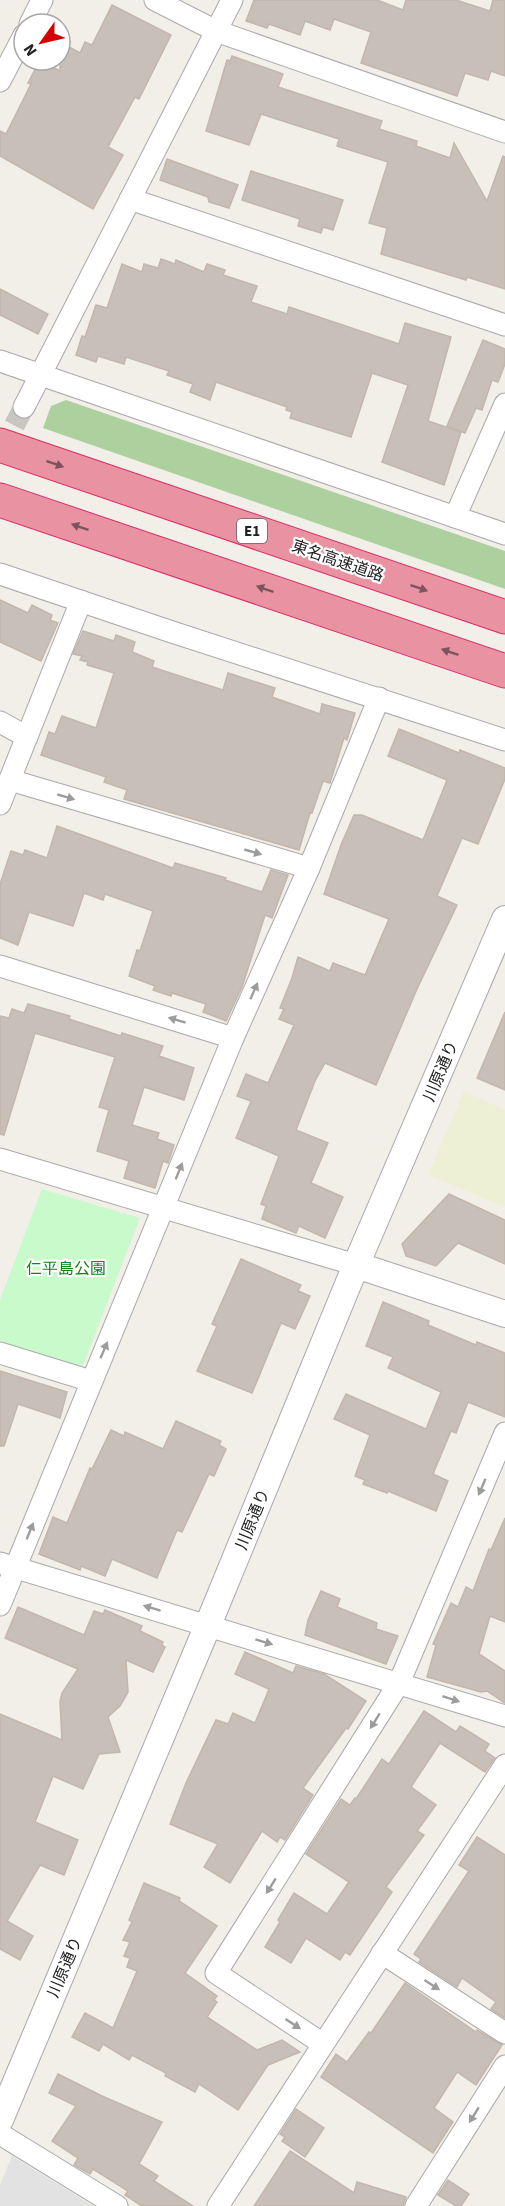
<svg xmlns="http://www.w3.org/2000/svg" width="505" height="2206" viewBox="0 0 505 2206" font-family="'Source Sans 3','Noto Sans JP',sans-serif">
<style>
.farmland{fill:#eef0d5}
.forest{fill:#add19e}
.park{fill:#c8facc}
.parking{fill:#e2e2e2}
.building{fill:#c7bfb8;stroke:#c4b6ab;stroke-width:1.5}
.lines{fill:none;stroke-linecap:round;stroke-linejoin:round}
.minor-tunnel{stroke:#c8c6c1;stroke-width:21;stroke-dasharray:21 10;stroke-linecap:butt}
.minor-casing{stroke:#a9a9a9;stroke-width:23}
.tertiary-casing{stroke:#a9a9a9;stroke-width:28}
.motorway-casing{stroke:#dc2a67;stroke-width:35}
.minor{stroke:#fff;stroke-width:21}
.tertiary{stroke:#fff;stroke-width:26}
.motorway{stroke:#e892a2;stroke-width:33}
.oneway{fill:#7b545c}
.oneway2{fill:#9c9c9c}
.labels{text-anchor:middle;stroke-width:4.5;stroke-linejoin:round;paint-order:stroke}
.shield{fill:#fff;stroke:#646464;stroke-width:1.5}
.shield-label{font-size:15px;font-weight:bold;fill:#222}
.street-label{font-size:16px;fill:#222;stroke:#fff}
.park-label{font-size:16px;fill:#0c8416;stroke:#fff}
</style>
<rect width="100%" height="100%" fill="#f2efe9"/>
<polygon class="farmland" points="464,1091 505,1110 505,1207 428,1175"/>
<polygon class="forest" points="66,400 505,551 505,589 43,428 51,406"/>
<polygon class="park" points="42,1189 140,1218 82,1368 0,1341 0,1300"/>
<polygon class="parking" points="12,2156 93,2206 0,2206 0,2185"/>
<g class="building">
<polygon points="254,0 377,0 403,10 406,0 456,0 490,11 493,0 505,0 505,76 491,71 488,80 465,73 457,96 361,63 371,32 334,19 330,30 305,21 300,35 269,24 267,28 246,21"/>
<polygon points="112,5 171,35 139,99 135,97 108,147 123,155 93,209 0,156 0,131 6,134 31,84 28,83 40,60 60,71 60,42 80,53 85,42 92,45"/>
<polygon points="232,56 283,74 278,87 382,121 379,129 417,141 416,146 450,158 454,143 487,201 503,156 505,157 505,289 467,277 466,280 381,254 387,228 369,223 388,162 337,146 339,139 261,114 249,145 206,131 227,60 230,61"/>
<polygon points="167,159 238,185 229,208 209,202 208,197 160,180"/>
<polygon points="251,171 343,200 333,230 323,227 321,233 298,226 300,219 242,200"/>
<polygon points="161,259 175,264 176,260 204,272 207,264 225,270 223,275 257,286 251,302 287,314 289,307 399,344 405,323 451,337 428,421 461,432 444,485 382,462 408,385 372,373 351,437 290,418 292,412 286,410 287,407 216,382 210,400 190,392 193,384 167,375 169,371 126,357 124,364 98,356 96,362 76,355 82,336 85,337 96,305 107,308 122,264 142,272 144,264 158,268"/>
<polygon points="0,289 48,314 38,334 0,315"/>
<polygon points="483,340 505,349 505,364 498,382 492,380 482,410 476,408 465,433 447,426"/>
<polygon points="0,600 28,613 32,605 52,615 50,620 58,623 41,661 0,642"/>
<polygon points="83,631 114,641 116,635 135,642 132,652 154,661 152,667 195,681 223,690 228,673 275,688 272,697 320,714 322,704 355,713 347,740 344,738 330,783 323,781 312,813 310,813 299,850 124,799 127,790 104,782 106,777 41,755 49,732 55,734 62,716 96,728 114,673 87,665 88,662 80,660 82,656 73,654"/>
<polygon points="399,729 459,753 460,750 505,768 505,779 478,844 462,838 437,896 457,905 417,989 376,1085 325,1063 315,1081 296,1130 328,1143 311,1183 343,1197 325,1238 299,1226 296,1233 262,1219 266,1206 261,1204 279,1156 236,1138 251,1101 237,1096 246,1074 268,1083 294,1025 279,1019 284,1009 280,1008 292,978 298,957 330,971 333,963 365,975 389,919 324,894 341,845 354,815 362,815 423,840 447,780 388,756"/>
<polygon points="57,826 173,868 175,863 226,878 225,880 262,892 271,870 288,875 272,918 265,915 242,987 226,1021 203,1012 206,1004 172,993 171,996 153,990 155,986 129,976 137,950 140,951 153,911 105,894 103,900 84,893 73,926 29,912 18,945 0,938 0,884 11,851 23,855 25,850 47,858"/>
<polygon points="28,1004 70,1016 69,1019 121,1036 122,1033 163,1046 159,1056 194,1068 184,1100 144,1087 132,1125 159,1133 157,1139 174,1145 168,1163 163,1161 155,1188 124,1178 129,1161 97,1151 109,1110 99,1107 115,1057 35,1033 4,1135 0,1134 0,1016 9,1018 12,1009 24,1013"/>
<polygon points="505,1012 505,1090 477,1078"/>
<polygon points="449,1194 505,1220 505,1264 458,1243 436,1266 406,1256 402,1244"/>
<polygon points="241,1259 301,1285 298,1291 310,1296 295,1329 281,1323 252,1393 197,1371 217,1326 212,1324"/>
<polygon points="383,1302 429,1321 428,1325 476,1345 477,1342 505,1353 505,1417 468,1402 456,1433 451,1431 433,1474 448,1481 436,1511 388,1491 387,1493 363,1484 365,1480 355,1476 370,1435 334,1419 346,1394 426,1429 441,1392 388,1368 393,1357 366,1346"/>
<polygon points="0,1371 67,1392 60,1418 18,1404 4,1446 0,1446"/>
<polygon points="176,1421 221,1441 219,1445 226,1449 214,1476 209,1474 182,1532 177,1530 157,1578 112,1559 105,1576 81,1566 80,1570 39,1554 53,1517 67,1523 90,1468 92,1469 111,1430 124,1436 125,1432 163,1449"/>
<polygon points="505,1518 505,1622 490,1616 479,1654 505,1671 505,1703 487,1691 481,1692 427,1677 436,1645 433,1644 451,1603 458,1607 466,1587 473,1591 489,1549 491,1550"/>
<polygon points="321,1591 340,1599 337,1607 377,1623 376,1629 398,1636 386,1664 305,1635 308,1620"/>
<polygon points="18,1607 84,1635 94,1611 103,1614 105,1610 142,1626 140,1631 163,1642 162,1645 165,1647 153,1672 126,1660 128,1692 120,1706 108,1717 120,1752 99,1754 83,1789 53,1776 35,1822 78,1840 64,1875 40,1865 7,1921 33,1936 20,1960 0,1949 0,1714 62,1740 60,1702 62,1693 78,1669 5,1638"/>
<polygon points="245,1652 293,1673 296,1666 324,1674 366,1701 348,1729 346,1728 303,1788 313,1795 285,1840 280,1837 277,1842 262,1831 230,1883 204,1867 218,1844 170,1824 186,1783 216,1720 228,1724 233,1713 255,1723 269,1689 235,1674"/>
<polygon points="424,1711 456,1732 460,1726 489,1744 485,1751 495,1758 485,1772 440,1743 411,1787 436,1805 417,1831 424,1835 386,1887 392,1892 350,1955 345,1952 340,1960 306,1938 291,1963 265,1947 280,1922 278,1920 294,1893 327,1914 349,1882 306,1854 341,1799 350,1805 355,1798 356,1799 382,1759 389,1764"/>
<polygon points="477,1837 505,1855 505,2018 491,2009 496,2002 462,1978 457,1987 419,1962 421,1959 414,1954 469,1871 459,1865"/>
<polygon points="144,1883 180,1898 179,1901 217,1926 185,1973 217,1996 214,2000 217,2002 207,2017 257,2050 282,2040 300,2052 268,2065 238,2110 199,2084 195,2092 165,2076 166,2073 132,2055 129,2060 103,2044 99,2051 72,2037 85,2013 113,2028 137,1971 127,1967 130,1958 124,1956 130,1942 123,1940 132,1922 129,1920"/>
<polygon points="405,1983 476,2032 477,2030 502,2045 476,2085 457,2072 434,2108 453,2122 433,2153 321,2077 336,2054 347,2062 369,2032 371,2033"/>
<polygon points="58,2074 102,2096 162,2122 139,2164 158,2176 154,2181 193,2206 142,2206 125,2195 128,2191 93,2169 90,2174 74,2165 78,2158 52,2141 76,2106 49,2093"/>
<polygon points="296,2109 324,2128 305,2157 282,2141 285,2137 280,2134"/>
<polygon points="290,2151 354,2193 357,2182 406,2197 403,2206 254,2206"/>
<polygon points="448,2180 469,2194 461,2206 456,2206 438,2195"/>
</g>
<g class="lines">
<polyline class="minor-tunnel" points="0,453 24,407"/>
<g class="minor-casing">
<g id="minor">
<polyline points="155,0 216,31 505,132"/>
<polyline points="30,24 42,0"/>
<polyline points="0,81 24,35"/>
<polyline points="130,199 505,325"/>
<polyline points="0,361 505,534"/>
<polyline points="24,407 232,0"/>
<polyline points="455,517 505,404"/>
<polyline points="0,574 169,631 505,740"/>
<polyline points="0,722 27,737"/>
<polyline points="10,780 309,868"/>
<polyline points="0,804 81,601"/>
<polyline points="0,966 233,1038"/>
<polyline points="0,1159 356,1265"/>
<polyline points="0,1353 91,1381"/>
<polyline points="0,1563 505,1716"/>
<polyline points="0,1605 233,1038 309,868 379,698"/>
<polyline points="382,1953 505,2033"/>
<polyline points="323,2044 216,1973 399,1683 505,1433"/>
<polyline points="0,2134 117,2206"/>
<polyline points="218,2206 505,1765"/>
<polyline points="416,2206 505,2066"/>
</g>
</g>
<g class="tertiary-casing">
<g id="tertiary">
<polyline points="356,1265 505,1314"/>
<polyline points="0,2120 208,1625 356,1265 505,919"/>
</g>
</g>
<g class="motorway-casing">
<g id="motorway">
<polyline points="0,445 505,617"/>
<polyline points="0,500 505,671"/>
</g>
</g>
<use href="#minor" class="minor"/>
<use href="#tertiary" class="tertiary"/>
<use href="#motorway" class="motorway"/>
</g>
<defs><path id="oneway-solid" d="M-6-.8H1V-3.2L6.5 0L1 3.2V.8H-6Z" transform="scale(1.5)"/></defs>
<g class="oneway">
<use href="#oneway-solid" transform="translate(55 464) rotate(19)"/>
<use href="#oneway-solid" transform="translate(80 527) rotate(-161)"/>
<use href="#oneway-solid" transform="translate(419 588) rotate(19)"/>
<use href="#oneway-solid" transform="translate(265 589) rotate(-161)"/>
<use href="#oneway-solid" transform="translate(450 652) rotate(-161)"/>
</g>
<g class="oneway2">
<use href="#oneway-solid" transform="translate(66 797) rotate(16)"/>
<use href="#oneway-solid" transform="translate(253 852) rotate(16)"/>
<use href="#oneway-solid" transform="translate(254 991) rotate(-66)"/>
<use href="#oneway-solid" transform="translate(177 1020) rotate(-163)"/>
<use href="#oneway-solid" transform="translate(179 1171) rotate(-68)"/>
<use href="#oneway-solid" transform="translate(104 1350) rotate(-67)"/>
<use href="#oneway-solid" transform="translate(482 1487) rotate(113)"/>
<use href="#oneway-solid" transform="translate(30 1531) rotate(-68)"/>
<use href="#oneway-solid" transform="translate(152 1608) rotate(-163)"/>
<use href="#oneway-solid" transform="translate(264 1642) rotate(17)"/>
<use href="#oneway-solid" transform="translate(451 1699) rotate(18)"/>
<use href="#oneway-solid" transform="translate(375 1721) rotate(122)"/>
<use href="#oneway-solid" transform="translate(271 1886) rotate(122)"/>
<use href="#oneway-solid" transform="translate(432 1985) rotate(33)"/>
<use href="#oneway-solid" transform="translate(293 2024) rotate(33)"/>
<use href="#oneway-solid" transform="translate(474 2115) rotate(122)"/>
</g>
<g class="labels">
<rect class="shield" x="237" y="519" width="30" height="24" rx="4.5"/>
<g class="shield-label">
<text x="252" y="536">E1</text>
</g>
<g class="street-label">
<text transform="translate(338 560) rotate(19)" y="6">東名高速道路</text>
<text transform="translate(440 1071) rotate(-67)" y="6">川原通り</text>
<text transform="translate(252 1519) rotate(-68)" y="6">川原通り</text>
<text transform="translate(64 1967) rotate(-67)" y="6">川原通り</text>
</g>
<g class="park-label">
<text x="66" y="1274">仁平島公園</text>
</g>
</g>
<g transform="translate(42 42) rotate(236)"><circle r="28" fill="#ffffff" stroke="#a7a7a7" stroke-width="1.5"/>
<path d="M0-4.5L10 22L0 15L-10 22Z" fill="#d40000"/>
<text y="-9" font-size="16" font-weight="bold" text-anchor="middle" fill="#222222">N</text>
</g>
</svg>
